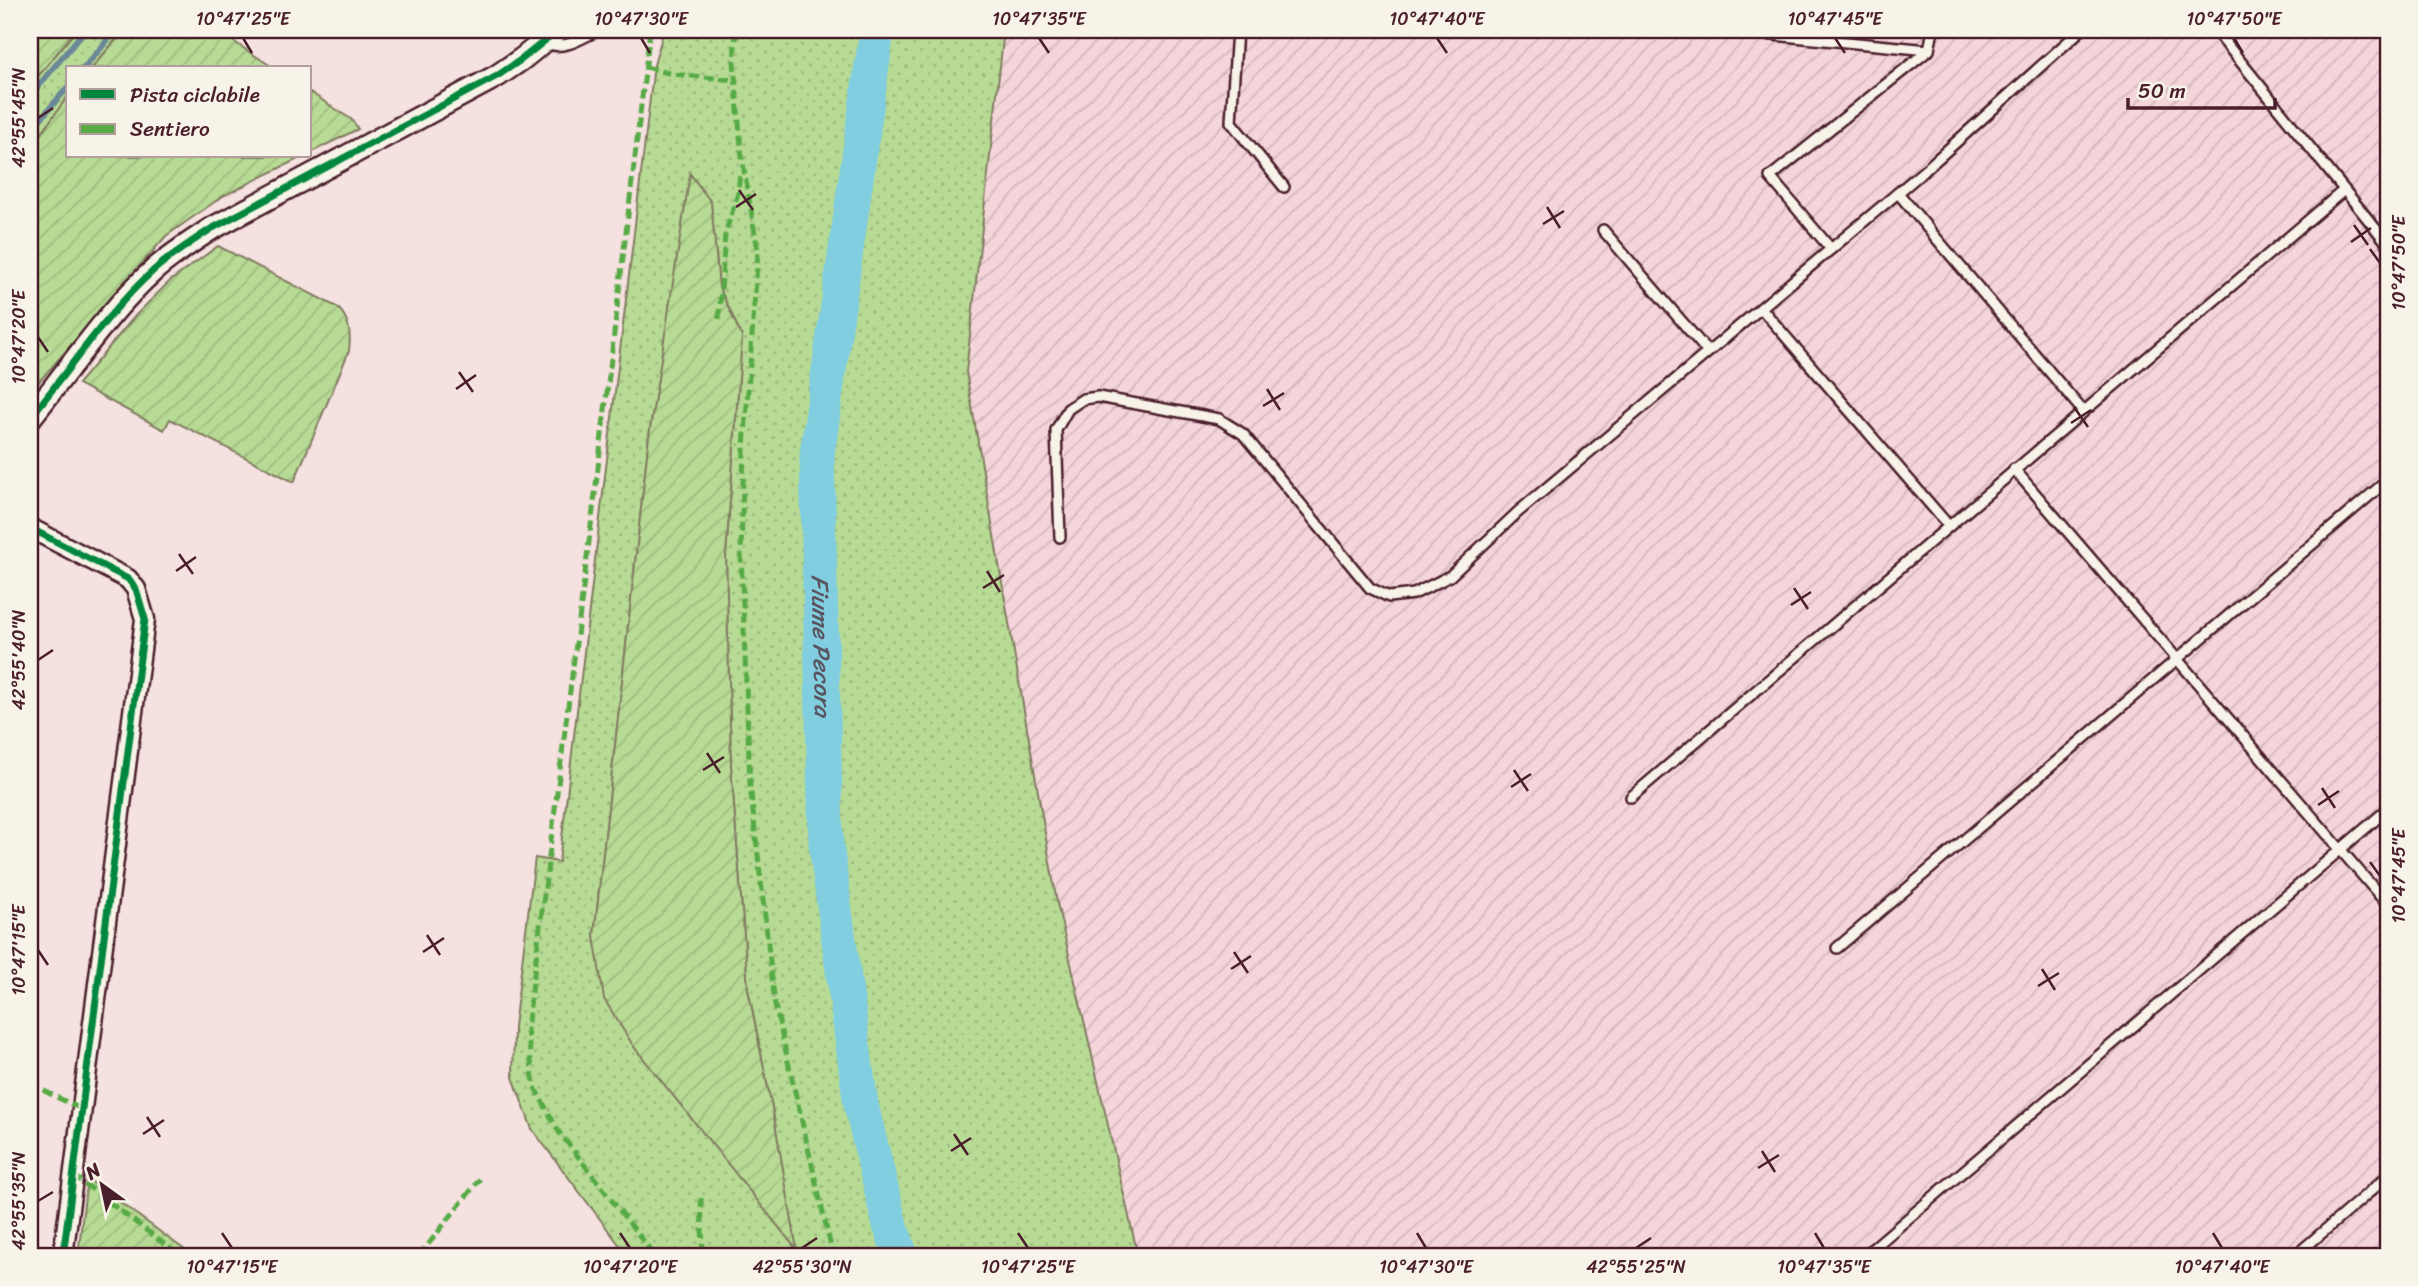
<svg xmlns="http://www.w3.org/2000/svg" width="2418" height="1286" viewBox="0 0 2418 1286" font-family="Sriracha,sans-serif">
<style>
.industrial{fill:url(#industrial-furrows)}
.grass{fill:url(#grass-dots);stroke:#807c60;stroke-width:2;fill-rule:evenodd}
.garden{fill:url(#garden-furrows);stroke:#807c60;stroke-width:2}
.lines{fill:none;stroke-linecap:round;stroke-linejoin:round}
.stream{stroke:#6a8897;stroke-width:6}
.river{stroke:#80cedf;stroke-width:35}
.service-casing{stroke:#4a1f2b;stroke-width:14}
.minor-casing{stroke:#4a1f2b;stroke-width:23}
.tertiary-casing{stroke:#4a1f2b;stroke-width:26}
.service{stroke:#f7f3e8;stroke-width:9}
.minor{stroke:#f7f3e8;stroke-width:18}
.tertiary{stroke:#f7f3e8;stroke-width:21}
.quiet{stroke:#57aa44;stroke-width:5;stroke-dasharray:10 5;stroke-linecap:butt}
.cycleway-casing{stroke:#f7f3e8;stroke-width:11}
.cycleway{stroke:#00873e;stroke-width:7}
.ticks{fill:none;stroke:#4a1f2b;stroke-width:2.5}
.labels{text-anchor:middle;stroke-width:6;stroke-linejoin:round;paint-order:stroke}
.water-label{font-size:24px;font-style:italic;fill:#5a5461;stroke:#f7f3e8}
.neatline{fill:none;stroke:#4a1f2b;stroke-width:2.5}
.ticks-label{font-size:18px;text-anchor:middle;fill:#4a1f2b}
</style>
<defs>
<pattern id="industrial-furrows" width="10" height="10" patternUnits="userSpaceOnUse" patternTransform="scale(1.75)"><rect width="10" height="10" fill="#f4d5da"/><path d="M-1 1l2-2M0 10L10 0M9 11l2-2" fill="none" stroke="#d3b6bb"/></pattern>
<pattern id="grass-dots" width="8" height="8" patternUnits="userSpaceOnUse" patternTransform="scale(1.75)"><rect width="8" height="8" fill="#b7da94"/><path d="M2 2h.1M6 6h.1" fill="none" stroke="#9fbb80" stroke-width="1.8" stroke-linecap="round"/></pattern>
<pattern id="garden-furrows" width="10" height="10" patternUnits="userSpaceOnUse" patternTransform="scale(1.75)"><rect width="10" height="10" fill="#b7da94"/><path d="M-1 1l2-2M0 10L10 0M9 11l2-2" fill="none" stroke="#9fbb80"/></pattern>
</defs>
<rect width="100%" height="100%" fill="#f5e1e0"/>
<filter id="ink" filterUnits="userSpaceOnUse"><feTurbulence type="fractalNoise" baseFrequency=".0143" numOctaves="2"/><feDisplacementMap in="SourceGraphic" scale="14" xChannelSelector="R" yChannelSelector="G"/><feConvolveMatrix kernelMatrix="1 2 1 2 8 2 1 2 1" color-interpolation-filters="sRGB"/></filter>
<g filter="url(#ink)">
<polygon class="industrial" points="1004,30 2388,30 2388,1256 1138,1256 1057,903 966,372"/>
<g class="grass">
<polygon points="76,30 124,30 92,68 68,68 68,96 30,149 30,86"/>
<path d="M664,30H1004L966,372L1057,903L1138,1256H624V1251L532,1129L513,1077L514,1027L535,858L559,862L654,65ZM691,175L711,203L719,287L742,337L726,555L731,766L748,989L775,1123L594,936L649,436Z"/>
</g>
<g class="garden">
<polygon points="30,30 76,30 30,86"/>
<polygon points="124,30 216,30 274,68 92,68"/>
<polygon points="310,92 352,120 358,129 310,153"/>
<polygon points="68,96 68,156 304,156 223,196 166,236 30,392 30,149"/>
<polygon points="690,174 711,202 719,287 742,337 726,555 731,766 748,989 775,1123 797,1250 634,1047 604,999 594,936 649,436"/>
<path d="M218,246L337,307C350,319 351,334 349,351L294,482L170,419L164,430L78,384L135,316L170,281Z"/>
<polygon points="87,1178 193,1256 78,1256"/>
</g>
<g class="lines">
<g class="stream">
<polyline points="84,68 116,30"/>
<polyline points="30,96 85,30"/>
<polyline points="30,131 68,87"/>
</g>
<path class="river" id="s1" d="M877,30L817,455L826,844L861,1105L890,1225L901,1256"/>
<g class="service-casing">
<g id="service">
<polyline points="1237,30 1231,122 1284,187"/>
<polyline points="1722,30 1929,50"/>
<polyline points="2215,30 2388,244"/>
<path d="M545,43C563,51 582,38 598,30"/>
<polyline points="1898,193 2082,410"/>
<polyline points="1603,230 1708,352"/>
<polyline points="1831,249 1770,177 1929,50 1933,30"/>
<polyline points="1761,308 1948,525"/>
<polyline points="2014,469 2388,905"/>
<polyline points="1060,537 1056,430 1068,409 1083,399 1098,397 1219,419 1243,434 1370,588 1389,597 1414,594 1450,576 1518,512 1925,170 2081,30"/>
<polyline points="1631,797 2344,190"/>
<polyline points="1837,948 2388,480"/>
<polyline points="1864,1256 2388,809"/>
<polyline points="2295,1256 2388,1176"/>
</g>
</g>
<g class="minor-casing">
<polyline id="minor" points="30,528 128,579 136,589 145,619 63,1256"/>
</g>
<g class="tertiary-casing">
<path id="tertiary" d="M30,418C69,370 108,311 154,270C171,255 191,242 211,229L497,76L522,59L558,30"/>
</g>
<use href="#service" class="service"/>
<use href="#minor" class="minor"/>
<use href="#tertiary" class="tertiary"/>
<g class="quiet">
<polyline points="650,30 594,502 527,1029 534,1086 559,1132 655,1256"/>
<polyline points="736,30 734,62 742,158 758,251 744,447 741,554 750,785 775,1005 833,1256"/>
<polyline points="646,67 672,74 735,80"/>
<polyline points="719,319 725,234 738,193 740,172"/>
<polyline points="30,1084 81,1109"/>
<polyline points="73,1175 180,1256"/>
<polyline points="701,1198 703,1256"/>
<polyline points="419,1256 480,1179"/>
</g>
<g class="cycleway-casing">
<g id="cycleway">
<path d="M30,418C69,370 108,311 154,270C171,255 191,242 211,229L497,76L522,59L558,30"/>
<polyline points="30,528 128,579 136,589 145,619 63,1256"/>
</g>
</g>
<use href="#cycleway" class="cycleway"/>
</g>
</g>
<path class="ticks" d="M243,38L252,53M641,38L650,53M1039,38L1049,53M1437,38L1447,53M1835,38L1845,53M2234,38L2243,53M38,118L53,108M739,190L753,210M736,207L756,194M1547,207L1560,228M1543,224L1564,211M2354,225L2368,245M2351,242L2371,228M2370,249L2380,263M38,337L48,352M459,372L473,392M456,389L476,375M1267,389L1280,410M1263,406L1284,393M2074,407L2088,427M2071,423L2091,410M179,554L193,574M176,571L196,557M987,571L1000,592M983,588L1004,575M1794,588L1808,609M1791,605L1811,592M38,660L53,650M707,753L720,773M703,770L724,757M1514,770L1528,791M1511,787L1531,774M2322,788L2335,808M2318,805L2339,791M2370,862L2380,876M427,935L440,955M38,950L48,965M423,952L444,938M1234,952L1248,973M1231,969L1251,956M2042,969L2055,990M2038,986L2059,973M147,1117L160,1137M143,1134L164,1120M954,1134L968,1155M951,1151L971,1138M1762,1151L1775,1172M1758,1168L1779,1155M38,1201L53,1192M222,1233L232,1248M620,1233L630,1248M1018,1233L1028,1248M1417,1233L1426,1248M1815,1233L1824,1248M2213,1233L2222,1248M802,1248L817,1238M1636,1248L1651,1238"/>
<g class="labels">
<g class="water-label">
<text dy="8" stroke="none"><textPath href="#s1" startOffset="620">Fiume Pecora</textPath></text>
</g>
</g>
<rect width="2418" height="1286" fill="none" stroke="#f7f3e8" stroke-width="77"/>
<rect x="66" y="66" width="245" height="91" fill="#f7f3e8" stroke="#b29e9c" stroke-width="2"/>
<rect x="80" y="89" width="35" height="10" fill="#00873e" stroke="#b29e9c" stroke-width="2"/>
<text x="130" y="102" font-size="21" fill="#4a1f2b">Pista ciclabile</text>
<rect x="80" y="124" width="35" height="10" fill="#57aa44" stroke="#b29e9c" stroke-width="2"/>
<text x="130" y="136" font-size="21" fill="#4a1f2b">Sentiero</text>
<g transform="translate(102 1185) rotate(327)" stroke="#f7f3e8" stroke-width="5" paint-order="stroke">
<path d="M0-5L12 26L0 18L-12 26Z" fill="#4a1f2b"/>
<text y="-10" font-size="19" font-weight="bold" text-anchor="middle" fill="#4a1f2b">N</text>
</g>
<path d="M2128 98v10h147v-10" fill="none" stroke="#4a1f2b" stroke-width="3.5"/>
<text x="2138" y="98" font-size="21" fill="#4a1f2b" stroke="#f7f3e8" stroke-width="5" paint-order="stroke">50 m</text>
<rect x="38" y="38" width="2342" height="1210" class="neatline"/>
<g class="ticks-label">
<text x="243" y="25">10°47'25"E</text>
<text x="641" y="25">10°47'30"E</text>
<text x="1039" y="25">10°47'35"E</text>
<text x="1437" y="25">10°47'40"E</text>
<text x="1835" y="25">10°47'45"E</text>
<text x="2234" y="25">10°47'50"E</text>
<text transform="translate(19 118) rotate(-90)" y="6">42°55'45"N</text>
<text transform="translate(2399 263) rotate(-90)" y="6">10°47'50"E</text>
<text transform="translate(19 337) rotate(-90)" y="6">10°47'20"E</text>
<text transform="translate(19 660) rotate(-90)" y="6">42°55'40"N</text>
<text transform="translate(2399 876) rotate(-90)" y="6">10°47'45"E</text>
<text transform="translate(19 950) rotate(-90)" y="6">10°47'15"E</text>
<text transform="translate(19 1201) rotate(-90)" y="6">42°55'35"N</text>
<text x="232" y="1273">10°47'15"E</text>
<text x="630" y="1273">10°47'20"E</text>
<text x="802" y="1273">42°55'30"N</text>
<text x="1028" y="1273">10°47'25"E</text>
<text x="1426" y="1273">10°47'30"E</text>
<text x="1636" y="1273">42°55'25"N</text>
<text x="1824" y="1273">10°47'35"E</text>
<text x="2222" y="1273">10°47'40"E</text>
</g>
</svg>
